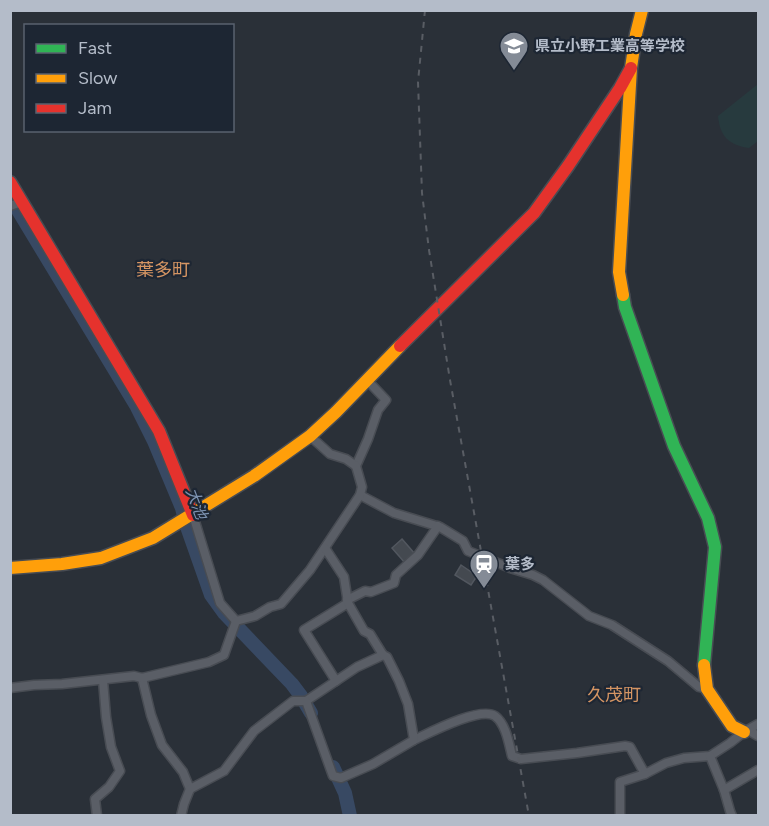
<svg xmlns="http://www.w3.org/2000/svg" width="769" height="826" viewBox="0 0 769 826" font-family="Figtree,'Noto Sans JP',sans-serif">
<style>
.green{fill:#273a3e}
.lines{fill:none;stroke-linecap:round;stroke-linejoin:round}
.river{stroke:#384963;stroke-width:14}
.building{fill:#444950;stroke:#52575f;stroke-width:1.5}
.street-casing{stroke:#484c53;stroke-width:11}
.fast-casing{stroke:#484c53;stroke-width:15}
.slow-casing{stroke:#484c53;stroke-width:15}
.jam-casing{stroke:#484c53;stroke-width:15}
.street{stroke:#5a5e66;stroke-width:8}
.fast{stroke:#30b455;stroke-width:12}
.slow{stroke:#ff9f0a;stroke-width:12}
.jam{stroke:#e5322d;stroke-width:12}
.rail{stroke:#595d64;stroke-width:2;stroke-dasharray:6 6;stroke-linecap:butt}
.labels{text-anchor:middle;stroke-width:4.5;stroke-linejoin:round;paint-order:stroke}
.poi-label{font-size:15px;font-weight:bold;fill:#b4bcc9;stroke:#1d2633;text-anchor:start}
.water-label{font-size:16px;font-style:italic;fill:#7c92b1;stroke:#1d2633}
.quarter-label{font-size:18px;fill:#d59563;stroke:#1d2633}
</style>
<rect width="100%" height="100%" fill="#2a3038"/>
<path class="green" d="M758,84V141L749,148C729,145 720,137 718,116Z"/>
<g class="lines">
<g class="river">
<polyline points="10,197 137,407 154,441 182,508 186,524 211,595 224,613 292,684 301,696 311,713"/>
<polyline points="333,767 345,793 350,816"/>
</g>
</g>
<g class="building">
<polygon points="402,539 415,554 405,563 392,548"/>
<polygon points="461,565 477,576 471,585 455,575"/>
</g>
<g class="lines">
<g class="street-casing">
<g id="street">
<polyline points="10,206 22,202"/>
<polyline points="356,466 368,439 378,410 386,400 367,380"/>
<polyline points="360,495 394,513 440,527 463,541 468,551 510,568 533,575 543,580 589,616 612,625 668,661 699,687 707,689"/>
<polyline points="193,515 220,603 236,621"/>
<polyline points="347,600 365,591 371,592 394,583 396,575 418,555 438,526"/>
<polyline points="142,678 151,715 162,745 183,772 190,789"/>
<polyline points="336,681 304,630 348,603"/>
<polyline points="10,688 34,685 62,684 134,676 142,678 209,662 224,655 236,621 255,616 270,607 281,604 310,570 360,495 362,487 356,466 346,459 330,454 310,436"/>
<polyline points="306,701 357,667 383,655"/>
<polyline points="748,730 758,736"/>
<path d="M414,740C429,733 480,706 495,716C506,724 509,744 512,756L521,759L577,753L625,746L630,747L645,774L666,763L684,758L710,756L730,743L744,732L758,724"/>
<polyline points="710,756 724,790 730,811 732,816"/>
<polyline points="724,790 758,770"/>
<polyline points="97,816 95,799 109,787 120,771 111,747 106,717 103,680"/>
<polyline points="181,816 184,804 190,789 224,771 254,731 293,701 306,701 333,776 341,778 373,764 414,740 408,704 399,681 387,657 383,655 370,634 364,631 348,603 344,577 325,548"/>
<polyline points="620,816 620,782 645,774"/>
</g>
</g>
<g class="fast-casing">
<polyline id="fast" points="623,295 625,307 674,446 708,518 715,547 704,665"/>
</g>
<g class="slow-casing">
<g id="slow">
<polyline points="623,295 619,272 631,68 636,34 642,10"/>
<polyline points="10,568 62,564 101,558 153,538 254,476 310,436 336,412 400,346"/>
<polyline points="704,665 707,689 732,726 744,732"/>
</g>
</g>
<g class="jam-casing">
<g id="jam">
<polyline points="10,182 159,431 193,515"/>
<polyline points="400,346 534,213 568,166 620,88 631,68"/>
</g>
</g>
<use href="#street" class="street"/>
<use href="#fast" class="fast"/>
<use href="#slow" class="slow"/>
<use href="#jam" class="jam"/>
<polyline class="rail" points="425,10 418,82 422,193 429,250 450,380 529,816"/>
</g>
<defs>
<g id="school-pin" transform="scale(1.5)"><path d="M0 17L-7.5 6A9.5 9.5 0 1 1 7.5 6Z" fill="#848b96" stroke="#1d2633"/><path d="M0-5L7-2L0 1L-7-2ZM-4 1L0 2.5L4 1V4Q0 6-4 4Z" fill="#fff"/></g>
<g id="station-pin" transform="scale(1.5)"><path d="M0 17L-7.5 6A9.5 9.5 0 1 1 7.5 6Z" fill="#848b96" stroke="#1d2633"/><path d="M-3-6H3Q5-6 5-4V2Q5 4 3 4L4.5 6H3L1.5 4h-3L-3 6H-4.5L-3 4Q-5 4-5 2V-4Q-5-6-3-6ZM-3.5-4v3h7v-3ZM-3.5 1v1.5H-2V1ZM2 1v1.5H3.5V1Z" fill="#fff"/></g>
</defs>
<g fill-rule="evenodd">
<use href="#school-pin" x="514" y="46"/>
<use href="#station-pin" x="484" y="564"/>
</g>
<g class="labels">
<g class="poi-label">
<text x="535" y="51">県立小野工業高等学校</text>
<text x="505" y="569">葉多</text>
</g>
<g class="water-label">
<text transform="translate(197 503) rotate(69)" y="6">大池</text>
</g>
<g class="quarter-label">
<text x="163" y="276">葉多町</text>
<text x="614" y="701">久茂町</text>
</g>
</g>
<rect width="769" height="826" fill="none" stroke="#b4bcc9" stroke-width="24"/>
<rect x="24" y="24" width="210" height="108" fill="#1d2633" stroke="#59626f" stroke-width="1.5"/>
<rect x="36" y="44" width="30" height="9" fill="#30b455" stroke="#59626f" stroke-width="1.5"/>
<text x="78" y="54" font-size="18" fill="#b4bcc9">Fast</text>
<rect x="36" y="74" width="30" height="9" fill="#ff9f0a" stroke="#59626f" stroke-width="1.5"/>
<text x="78" y="84" font-size="18" fill="#b4bcc9">Slow</text>
<rect x="36" y="104" width="30" height="9" fill="#e5322d" stroke="#59626f" stroke-width="1.5"/>
<text x="78" y="114" font-size="18" fill="#b4bcc9">Jam</text>
</svg>
